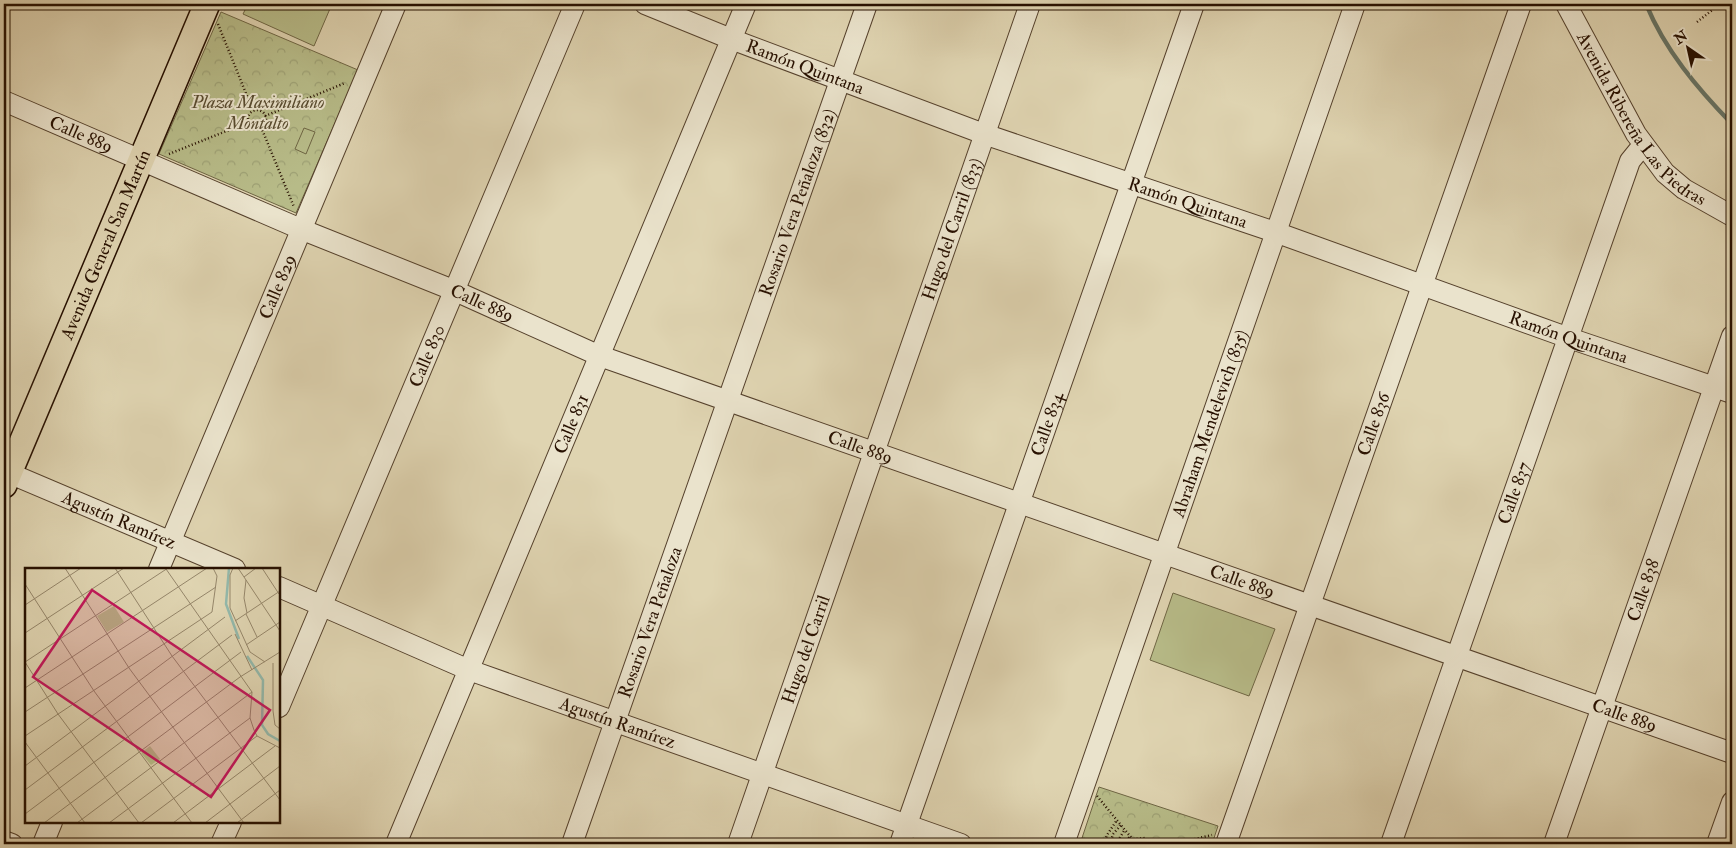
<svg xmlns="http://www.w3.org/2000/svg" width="1736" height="848" viewBox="0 0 1736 848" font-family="'IM FELL Double Pica',serif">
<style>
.park{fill:url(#park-crowns);stroke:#6f6644}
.garden{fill:#b7bb88;stroke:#6f6644}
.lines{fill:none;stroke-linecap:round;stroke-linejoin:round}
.stream{stroke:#687566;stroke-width:4.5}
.minor-casing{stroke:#55412c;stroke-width:22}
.major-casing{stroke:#271000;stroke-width:28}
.path{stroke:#271000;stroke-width:2.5;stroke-dasharray:1 2.5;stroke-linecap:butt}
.minor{stroke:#eae3cc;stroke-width:20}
.major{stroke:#dfd4b1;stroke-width:25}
.labels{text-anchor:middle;stroke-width:4;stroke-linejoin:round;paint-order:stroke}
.street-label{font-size:18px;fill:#271000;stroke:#eae3cc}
.park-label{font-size:18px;font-style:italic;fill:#594c30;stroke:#eae3cc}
.inset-river{fill:none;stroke:#93b8aa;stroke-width:2.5}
.inset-road{fill:none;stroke:#95866a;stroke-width:1}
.view{fill:#c2185b;fill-opacity:0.15;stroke:#c2185b;stroke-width:2.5}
.inset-edge{fill:none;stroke:#271000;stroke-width:2.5}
</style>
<defs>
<pattern id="park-crowns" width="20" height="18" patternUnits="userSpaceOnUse" patternTransform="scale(1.25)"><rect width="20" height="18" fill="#b7bb88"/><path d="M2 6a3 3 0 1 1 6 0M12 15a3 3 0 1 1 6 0" fill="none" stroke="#9da074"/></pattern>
</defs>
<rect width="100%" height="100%" fill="#dfd4b1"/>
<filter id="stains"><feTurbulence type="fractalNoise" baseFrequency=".004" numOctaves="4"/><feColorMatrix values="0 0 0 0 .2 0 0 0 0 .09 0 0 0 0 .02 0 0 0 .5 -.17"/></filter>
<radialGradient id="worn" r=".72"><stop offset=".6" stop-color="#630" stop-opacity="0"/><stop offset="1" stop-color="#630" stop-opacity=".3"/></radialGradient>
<g class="park">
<polygon points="221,12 358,70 296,213 159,154"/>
<polygon points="1099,787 1218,826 1212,844 1080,844"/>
</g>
<g class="garden">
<polygon points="248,4 332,4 314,46 243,14"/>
<polygon points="304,128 315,132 306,154 295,149"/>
<polygon points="1173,593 1275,629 1249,696 1150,660"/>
</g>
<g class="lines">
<path class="stream" d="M1646,4C1665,50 1697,88 1732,124"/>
<g class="minor-casing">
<g id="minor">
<path id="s1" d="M645,4L731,39L984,134L1275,232L1569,338L1732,393"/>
<path id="s2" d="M1566,4L1636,134L1665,173L1684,189L1732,216"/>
<path id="s3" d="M4,101L303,230L453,290L600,356L1732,753"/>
<path id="s4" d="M4,471L235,569"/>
<path id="s5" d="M159,569L396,4"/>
<path id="s6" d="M279,587L469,670L961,844"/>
<path id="s7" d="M279,707L575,4"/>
<polyline points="4,841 12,844"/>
<polyline points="43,844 52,822"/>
<polyline points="221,844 231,822"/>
<path id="s8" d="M396,844L746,4"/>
<path id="s9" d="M572,844L867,4"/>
<path id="s10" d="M738,844L1030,4"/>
<path id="s11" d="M900,844L1194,4"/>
<path id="s12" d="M1064,844L1355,4"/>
<path id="s13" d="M1226,844L1521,4"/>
<path id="s14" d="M1391,844L1630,161L1643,145"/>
<path id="s15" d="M1554,844L1732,336"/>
<polyline points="1717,844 1732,802"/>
</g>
</g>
<g class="major-casing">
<g id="major">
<path id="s16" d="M4,485L207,4"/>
</g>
</g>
<g class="path">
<polyline points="1697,22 1720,4"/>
<polyline points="218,24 253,111"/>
<circle cx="257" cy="119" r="9"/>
<polyline points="265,116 345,83"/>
<polyline points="261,127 294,207"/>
<polyline points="169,154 249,122"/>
<polyline points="1097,796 1134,841"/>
<polyline points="1104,844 1107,835 1117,820"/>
<polyline points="1110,844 1113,834 1121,825"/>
<polyline points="1116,844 1125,829"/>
<polyline points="1125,844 1130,836"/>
<polyline points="1132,844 1136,839 1145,838 1155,844"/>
<polyline points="1174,844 1212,835"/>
</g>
<use href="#minor" class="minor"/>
<use href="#major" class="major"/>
</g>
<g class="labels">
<g class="street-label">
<text dy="6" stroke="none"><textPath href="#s1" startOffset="172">Ramón Quintana</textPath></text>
<text dy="6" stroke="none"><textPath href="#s2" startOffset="139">Avenida Ribereña Las Piedras</textPath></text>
<text dy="6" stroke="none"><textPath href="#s3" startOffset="84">Calle 889</textPath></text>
<text dy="6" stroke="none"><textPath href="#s9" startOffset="680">Rosario Vera Peñaloza (832)</textPath></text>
<text dy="6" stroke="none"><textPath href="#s1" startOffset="578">Ramón Quintana</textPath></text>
<text dy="6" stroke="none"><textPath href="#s10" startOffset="651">Hugo del Carril (833)</textPath></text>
<text dy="6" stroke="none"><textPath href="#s16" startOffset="261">Avenida General San Martín</textPath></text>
<text dy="6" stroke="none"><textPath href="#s5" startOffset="306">Calle 829</textPath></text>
<text dy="6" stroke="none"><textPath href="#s3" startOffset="519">Calle 889</textPath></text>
<text dy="6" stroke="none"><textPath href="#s1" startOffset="982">Ramón Quintana</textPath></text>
<text dy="6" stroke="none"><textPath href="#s7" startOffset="381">Calle 830</textPath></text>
<text dy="6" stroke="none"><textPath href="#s8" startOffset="455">Calle 831</textPath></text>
<text dy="6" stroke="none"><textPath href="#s11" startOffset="445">Calle 834</textPath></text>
<text dy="6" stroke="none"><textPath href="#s12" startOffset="445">Abraham Mendelevich (835)</textPath></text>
<text dy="6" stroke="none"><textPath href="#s13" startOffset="445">Calle 836</textPath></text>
<text dy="6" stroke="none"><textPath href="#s3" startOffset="924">Calle 889</textPath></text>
<text dy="6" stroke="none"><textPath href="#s14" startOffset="372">Calle 837</textPath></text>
<text dy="6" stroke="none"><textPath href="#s4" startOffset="125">Agustín Ramírez</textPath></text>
<text dy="6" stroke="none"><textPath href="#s3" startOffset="1329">Calle 889</textPath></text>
<text dy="6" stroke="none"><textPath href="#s15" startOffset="269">Calle 838</textPath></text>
<text dy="6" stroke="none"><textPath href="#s9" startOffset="235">Rosario Vera Peñaloza</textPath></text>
<text dy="6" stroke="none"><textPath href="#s10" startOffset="206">Hugo del Carril</textPath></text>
<text dy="6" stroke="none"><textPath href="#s3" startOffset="1734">Calle 889</textPath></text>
<text dy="6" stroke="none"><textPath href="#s6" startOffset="365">Agustín Ramírez</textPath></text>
</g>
<g class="park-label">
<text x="258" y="108">Plaza Maximiliano<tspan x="258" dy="21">Montalto</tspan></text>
</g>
</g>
<g transform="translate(25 568)">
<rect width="255" height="255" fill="#dfd4b1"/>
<path d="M89,38L99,54L82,64L72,48ZM125,178L135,191L126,197L116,185Z" fill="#b7bb88"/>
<path class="inset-river" d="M204,0L201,36L214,71M222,88L238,112L237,157L243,166L255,173"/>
<path class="inset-road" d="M40,0L104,100L219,255M90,0L147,88L255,232M208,0L205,7V40L225,84L240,94M213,0L255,63M237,0L254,26M141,1L227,124M219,9L231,0M221,12L219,30L222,45M0,16L69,123L167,255M0,37L56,0M221,46L232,69M210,53L255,23M0,65L99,0M210,66L227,102M221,77L255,54M0,94L33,146L114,255M0,94L143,0M248,95V143L250,157L255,161M0,120L182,0M227,124L225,150L229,162L232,168L255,180M0,144L191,19M0,168L187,44L192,8L188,0M0,174L60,255M0,198L200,49M0,222L207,67M0,246L216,84M19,255L215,109L255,84M52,255L227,124M84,255L225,150M116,255L232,168M148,255L250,178M180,255L255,198M212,255L255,222"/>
<path class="view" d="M67,22L245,142L186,229L8,109Z"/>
<rect width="255" height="255" class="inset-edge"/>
</g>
<rect width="1736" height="848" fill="none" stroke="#dfd4b1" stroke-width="20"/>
<rect x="5" y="5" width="1726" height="838" fill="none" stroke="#271000" stroke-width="2.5"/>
<rect x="10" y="10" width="1716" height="828" fill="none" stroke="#271000"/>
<g transform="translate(1688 48) rotate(326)" stroke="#eae3cc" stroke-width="4" paint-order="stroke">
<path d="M0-4L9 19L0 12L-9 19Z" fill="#271000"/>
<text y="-8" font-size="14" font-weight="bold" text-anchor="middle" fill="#271000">N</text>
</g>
<rect width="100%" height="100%" filter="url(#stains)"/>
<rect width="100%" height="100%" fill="url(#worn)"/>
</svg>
